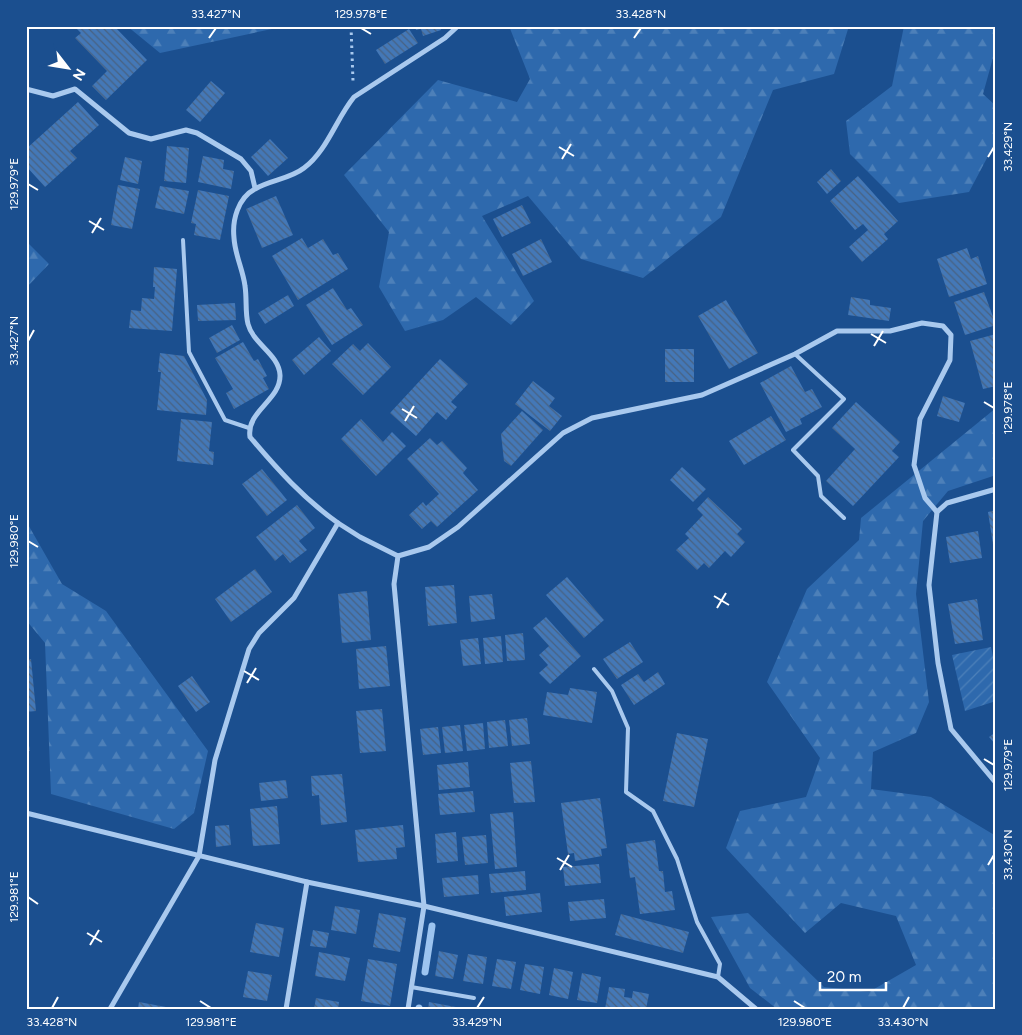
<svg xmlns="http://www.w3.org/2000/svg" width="1022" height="1035" viewBox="0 0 1022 1035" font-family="Figtree,sans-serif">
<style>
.forest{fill:url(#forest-firs)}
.garden{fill:url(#garden-furrows)}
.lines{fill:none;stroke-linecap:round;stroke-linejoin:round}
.stream{stroke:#9cc4f0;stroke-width:7}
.building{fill:url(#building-back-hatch)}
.path{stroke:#a9c9ee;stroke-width:3;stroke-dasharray:2.5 4;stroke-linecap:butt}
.lane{stroke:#a9c9ee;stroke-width:4}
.street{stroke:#a9c9ee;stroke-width:5}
.ticks{fill:none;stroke:#fff;stroke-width:2}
.neatline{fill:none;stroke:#fff;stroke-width:2}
.ticks-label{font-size:12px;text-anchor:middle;fill:#fff}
</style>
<defs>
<pattern id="forest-firs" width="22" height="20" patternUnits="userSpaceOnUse" patternTransform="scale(1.25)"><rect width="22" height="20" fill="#2e69ad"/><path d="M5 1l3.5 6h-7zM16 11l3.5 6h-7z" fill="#4d80b9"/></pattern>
<pattern id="garden-furrows" width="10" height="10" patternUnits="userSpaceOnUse" patternTransform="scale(1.25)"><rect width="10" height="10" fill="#2e69ad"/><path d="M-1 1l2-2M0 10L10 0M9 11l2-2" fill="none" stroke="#4d80b9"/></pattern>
<pattern id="building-back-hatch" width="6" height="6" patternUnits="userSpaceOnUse" patternTransform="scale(1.25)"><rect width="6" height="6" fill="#4478b7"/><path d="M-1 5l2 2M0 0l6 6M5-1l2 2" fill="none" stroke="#486282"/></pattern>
</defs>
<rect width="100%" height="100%" fill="#1b4f8f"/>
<g class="forest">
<polygon points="127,26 286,26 160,53"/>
<polygon points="509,26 849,26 834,74 773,90 721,217 643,278 581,259 528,196 482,216 534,301 511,325 476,297 443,320 405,331 379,287 389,232 344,175 438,80 517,102 530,79"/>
<polygon points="904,26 996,26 996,47 983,94 996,106 996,141 969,192 899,203 850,154 846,121 892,86"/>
<polygon points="26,241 49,264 26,288"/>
<polygon points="996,408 996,475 948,491 923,521 916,594 929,702 916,733 873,752 871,789 931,797 996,836 996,1009 777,1009 750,988 711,917 748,913 824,987 869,992 916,965 896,916 841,903 805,933 726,848 740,811 806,797 820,758 767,682 807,589 859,540 861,518"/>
<polygon points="26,521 62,584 106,611 208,751 194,813 174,829 51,794 45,643 26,620"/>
</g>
<polygon class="garden" points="991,647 996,670 996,701 965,711 952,655"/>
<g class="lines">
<g class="stream">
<polyline points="425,972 432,926"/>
<polyline points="419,1009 419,1008"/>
</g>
</g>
<g class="building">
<polygon points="74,26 114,26 147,60 106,100 92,86 107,71 75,38 81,33"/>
<polygon points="415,26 440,26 441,30 423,36 421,29 416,30"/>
<polygon points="409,29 418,43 385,64 376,50"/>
<polygon points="211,81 225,93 200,122 186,110"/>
<polygon points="78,102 99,125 70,151 77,158 45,187 26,166 26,149"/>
<polygon points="270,139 288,158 268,176 251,157"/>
<polygon points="167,146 189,148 186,183 164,181"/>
<polygon points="203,156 224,160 223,169 234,171 231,189 198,182"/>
<polygon points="125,157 142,161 138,184 120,180"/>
<polygon points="831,169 841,181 827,194 817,182"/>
<polygon points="858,176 898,221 884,234 888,239 862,262 849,247 868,230 863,224 855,230 830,201"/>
<polygon points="118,185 140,189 132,229 111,225"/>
<polygon points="160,186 189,191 184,214 155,208"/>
<polygon points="198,190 229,196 220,240 194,235 196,224 191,223"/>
<polygon points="276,196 293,235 262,248 246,209"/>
<polygon points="522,205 531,223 502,237 493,219"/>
<polygon points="302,238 308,248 323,239 333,255 338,253 348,269 298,300 272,256"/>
<polygon points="541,239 552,262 523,276 512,254"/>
<polygon points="967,248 971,259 978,256 987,284 949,297 937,259"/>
<polygon points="154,267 177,269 172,331 129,328 131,310 141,311 142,298 154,299 155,287 153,287"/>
<polygon points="333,288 347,310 351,308 363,325 332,345 306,305"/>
<polygon points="984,292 996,325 965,335 954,302"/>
<polygon points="288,295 294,306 265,324 258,313"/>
<polygon points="851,297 870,300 870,305 891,308 889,321 848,315"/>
<polygon points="726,300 758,353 729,369 698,316"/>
<polygon points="235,303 236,320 198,321 197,305"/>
<polygon points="232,325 240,340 217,353 209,338"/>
<polygon points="996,334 996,386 983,389 970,341"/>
<polygon points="319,337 331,351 304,375 292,360"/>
<polygon points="243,342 254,361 258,359 267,376 263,378 269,389 234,409 226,393 233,389 215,358"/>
<polygon points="368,343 391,367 363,395 332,364 353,344 360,351"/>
<rect x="665" y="349" width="29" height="33"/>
<polygon points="160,353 184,356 207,400 206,415 157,410 161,372 158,372"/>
<polygon points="440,359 468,384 451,402 457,407 446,420 437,412 416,436 390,413"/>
<polygon points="791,366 805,392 812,389 822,407 800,419 802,424 786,432 760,383"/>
<polygon points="533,381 555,398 549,406 562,416 550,431 515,404"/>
<polygon points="943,396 965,403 959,422 937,416"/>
<polygon points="856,402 900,442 892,451 899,457 853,506 826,481 855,449 832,428"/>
<polygon points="522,411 543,430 511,466 504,461 501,434"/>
<polygon points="771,416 786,440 744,465 729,441"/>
<polygon points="181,419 212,422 209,451 214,452 213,465 177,461"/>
<polygon points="361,419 383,442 392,432 406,446 376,476 341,439"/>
<polygon points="430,438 437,445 442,441 467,468 463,473 478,490 437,527 431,521 422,529 409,515 423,502 426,506 439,494 407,459"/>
<polygon points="682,467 706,489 693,502 670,480"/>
<polygon points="262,469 287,500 267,516 242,484"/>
<polygon points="708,497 742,529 737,534 745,542 731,557 725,551 709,568 704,563 697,570 676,550 689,538 685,534 703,515 697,509"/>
<polygon points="297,505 315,528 299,541 307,550 290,563 283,554 275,561 256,537"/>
<polygon points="996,510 996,551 994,551 988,512"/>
<polygon points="978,531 982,558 950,563 946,537"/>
<polygon points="255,569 272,592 231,622 215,599"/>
<polygon points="567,577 604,620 584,638 546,595"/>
<polygon points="454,585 457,623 428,626 425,587"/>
<polygon points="367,591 371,640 342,643 338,594"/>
<polygon points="492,594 495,619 471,622 469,596"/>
<polygon points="977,599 983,640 955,644 948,604"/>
<polygon points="546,617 581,656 550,684 539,673 548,665 539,655 549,646 533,628"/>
<polygon points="523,633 525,660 507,661 505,635"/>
<polygon points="501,636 503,662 485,664 483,638"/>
<polygon points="478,638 481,664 463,666 460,640"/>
<polygon points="630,642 643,662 617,679 603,659"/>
<polygon points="386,646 390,686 359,689 356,649"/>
<polygon points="31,659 36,711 26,712 26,660"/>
<polygon points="658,672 665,684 634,705 621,685 638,674 644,682"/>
<polygon points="192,676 210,702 196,712 178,686"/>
<polygon points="570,688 597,692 592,723 543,715 547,692 568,695"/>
<polygon points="382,709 386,751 360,753 356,711"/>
<polygon points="527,718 530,744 512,746 509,720"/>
<polygon points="505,720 508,746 489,748 487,722"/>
<polygon points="483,723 485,749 467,751 464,725"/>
<polygon points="460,725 463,751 445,753 442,727"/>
<polygon points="438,727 441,753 423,755 420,729"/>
<polygon points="26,729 30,751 26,751"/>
<polygon points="996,732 996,745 989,737"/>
<polygon points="677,733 708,739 694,807 663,801"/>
<polygon points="531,761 535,802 514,803 510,763"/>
<polygon points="468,762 470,787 439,790 437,765"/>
<polygon points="342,774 347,822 321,825 319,795 312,796 311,776"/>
<polygon points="286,780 288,798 261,801 259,783"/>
<polygon points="473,791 475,812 440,815 438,794"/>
<polygon points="600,798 607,848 601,849 602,856 575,861 574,853 568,854 561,803"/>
<polygon points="277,806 280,844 253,846 250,809"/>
<polygon points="513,812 517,867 495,869 490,814"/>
<polygon points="229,825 231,845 216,847 215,826"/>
<polygon points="403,825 405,847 396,848 397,859 358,862 355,830"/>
<polygon points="456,832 458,861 437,863 435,834"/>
<polygon points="486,835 488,863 465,865 462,837"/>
<polygon points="655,840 659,871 663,871 665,892 672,891 675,910 640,914 635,877 630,878 626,844"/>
<polygon points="599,864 601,883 565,886 563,867"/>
<polygon points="525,871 526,890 491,893 489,874"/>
<polygon points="478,875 479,894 444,897 442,878"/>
<polygon points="540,893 542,912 506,916 504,897"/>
<polygon points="604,899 606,918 570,921 568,902"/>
<polygon points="335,906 360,910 356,934 331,930"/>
<polygon points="379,913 406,918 400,952 373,947"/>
<polygon points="621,914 689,932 683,953 615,935"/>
<polygon points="256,923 284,928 279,957 250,952"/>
<polygon points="313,930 329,933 326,948 310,946"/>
<polygon points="439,951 458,955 453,979 435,976"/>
<polygon points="319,952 350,958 345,981 315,976"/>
<polygon points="468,954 487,957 483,984 463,981"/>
<polygon points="368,959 397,964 390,1006 361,1001"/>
<polygon points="497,959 516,962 511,989 492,986"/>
<polygon points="525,964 544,967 540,994 520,990"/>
<polygon points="554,968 573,972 568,999 549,995"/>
<polygon points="248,971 272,975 267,1001 243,997"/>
<polygon points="582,973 601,977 597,1003 577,1000"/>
<polygon points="609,987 625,989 624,997 632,998 633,991 649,994 646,1009 605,1009"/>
<polygon points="316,998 339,1002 338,1009 314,1009"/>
<polygon points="139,1002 166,1007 166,1009 138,1009"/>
<polygon points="429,1002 461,1008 461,1009 428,1009"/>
</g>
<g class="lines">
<g class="path">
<polyline points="351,26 353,81"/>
<polyline points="471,27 531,26"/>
</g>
<g class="lane">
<polyline points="183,240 189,352 225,420 249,428"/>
<polyline points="795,354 844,399 793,450 818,476 821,496 844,518"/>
<polyline points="594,669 612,691 628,728 626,792 653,811 677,859 697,922 720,964 718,977"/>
<polyline points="411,987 474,998"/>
</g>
<g class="street">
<polyline points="26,89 53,96 75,89 129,133 151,139 186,130 197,133 241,159 251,171 255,188"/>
<polyline points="996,489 947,503 937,512 929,585 938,663 951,729 996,783"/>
<path d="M338,523C304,499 277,469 250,437C246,411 281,400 280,375C279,354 253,344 248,324C245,312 247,299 245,286C243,270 235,255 234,238C232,220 238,198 255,189C270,180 290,179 304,168C327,151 336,119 354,97L445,38L458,26"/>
<polyline points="398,556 394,584 424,906 408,1009"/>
<polyline points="26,813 307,882 424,906 718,977 756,1009"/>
<polyline points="110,1009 199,856 215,760 249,649 259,633 294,598 338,523 360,537 398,556 429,547 458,527 563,433 592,418 702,395 795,354 837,331 890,331 922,323 943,326 951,335 950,360 920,419 914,465 925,498 937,512"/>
<polyline points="286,1009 307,882"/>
</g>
</g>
<path class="ticks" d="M361,28L371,34M209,38L216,28M634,38L641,28M559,147L574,156M988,157L994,147M562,159L571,144M28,184L38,190M89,221L104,230M92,233L101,218M871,334L886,343M28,341L34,330M874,346L883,331M984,402L994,408M402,409L417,418M405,421L414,406M28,541L38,547M714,596L729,605M717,608L726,593M244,671L259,680M247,683L256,668M984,759L994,765M557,858L572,867M988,865L994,855M560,870L569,855M28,897L38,904M87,933L102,942M90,945L99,930M200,1001L211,1008M794,1001L805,1008M52,1008L58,997M477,1008L484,997M903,1008L909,997"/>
<rect width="1022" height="1035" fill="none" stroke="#1b4f8f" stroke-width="55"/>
<g transform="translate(68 68) rotate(121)" stroke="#1b4f8f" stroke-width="4" paint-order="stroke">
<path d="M0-4L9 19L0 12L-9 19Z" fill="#ffffff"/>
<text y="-8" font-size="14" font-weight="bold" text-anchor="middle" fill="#ffffff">N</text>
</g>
<path d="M820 982v8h66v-8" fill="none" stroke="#ffffff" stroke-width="2.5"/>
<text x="827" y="982" font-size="15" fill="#ffffff" stroke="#1b4f8f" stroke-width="4" paint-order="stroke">20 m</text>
<rect x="28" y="28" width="966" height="980" class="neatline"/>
<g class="ticks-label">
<text x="216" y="18">33.427°N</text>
<text x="361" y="18">129.978°E</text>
<text x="641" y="18">33.428°N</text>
<text transform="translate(1008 147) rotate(-90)" y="4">33.429°N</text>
<text transform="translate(14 184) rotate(-90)" y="4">129.979°E</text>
<text transform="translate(14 341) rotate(-90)" y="4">33.427°N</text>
<text transform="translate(1008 408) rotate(-90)" y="4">129.978°E</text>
<text transform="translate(14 541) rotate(-90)" y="4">129.980°E</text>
<text transform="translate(1008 765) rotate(-90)" y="4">129.979°E</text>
<text transform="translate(1008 855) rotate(-90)" y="4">33.430°N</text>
<text transform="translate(14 897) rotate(-90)" y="4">129.981°E</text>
<text x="52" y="1026">33.428°N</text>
<text x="211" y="1026">129.981°E</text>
<text x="477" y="1026">33.429°N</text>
<text x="805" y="1026">129.980°E</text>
<text x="903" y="1026">33.430°N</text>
</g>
</svg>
